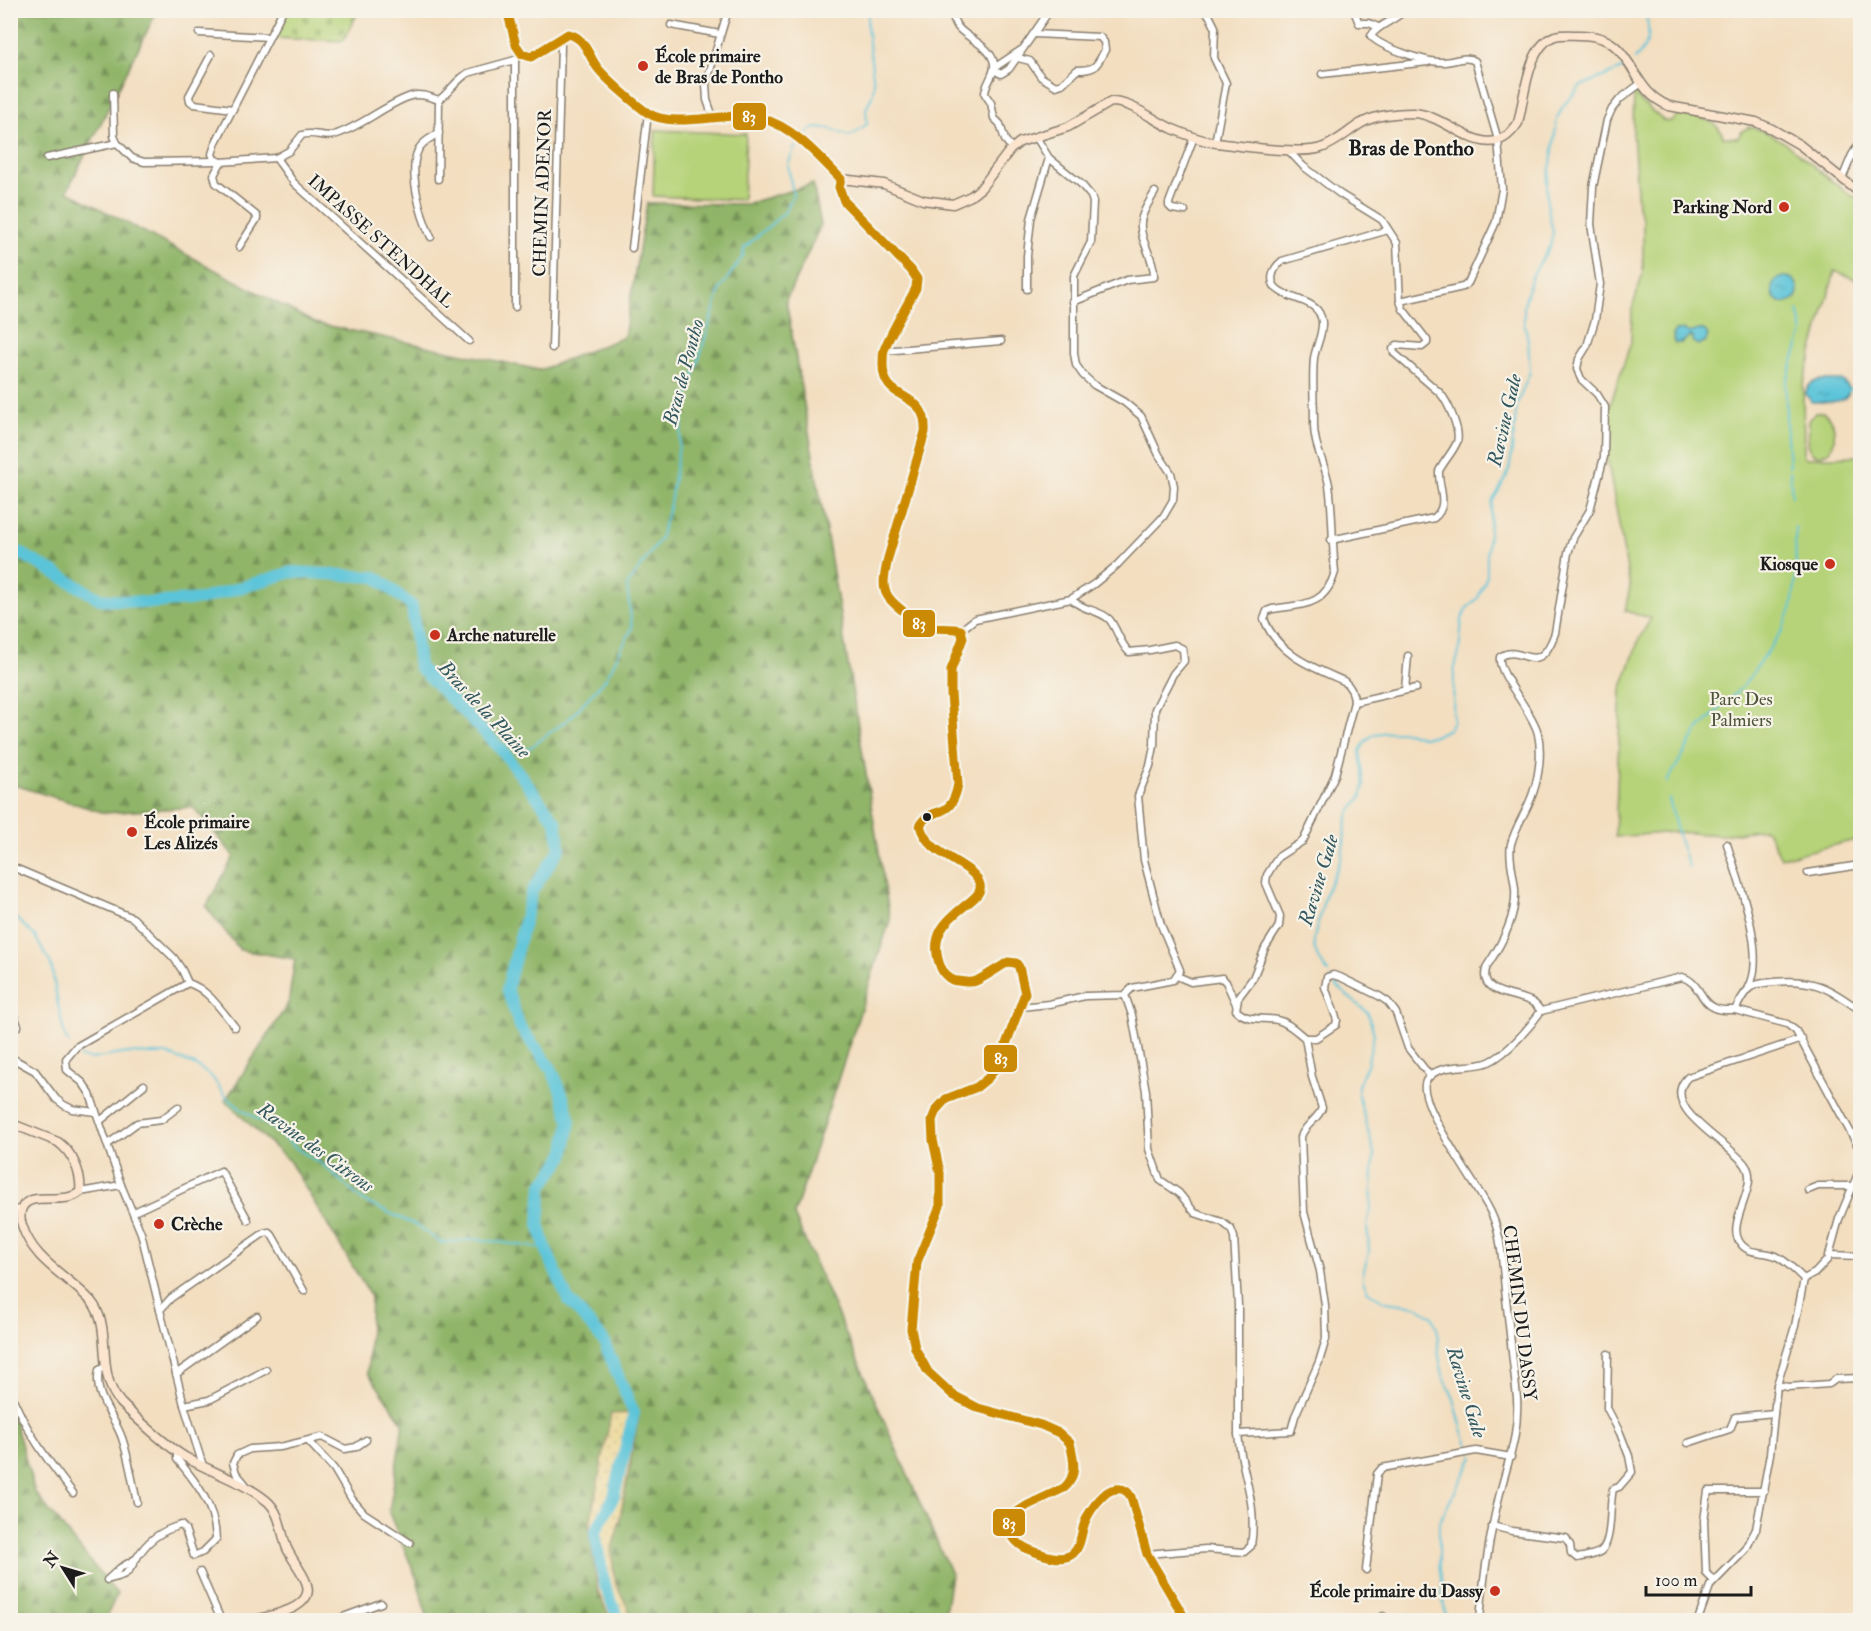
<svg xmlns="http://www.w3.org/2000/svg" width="1871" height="1631" viewBox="0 0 1871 1631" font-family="'IM FELL Double Pica',serif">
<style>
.forest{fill:url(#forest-firs);stroke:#566842;stroke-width:1.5}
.sand{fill:url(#sand-dots);stroke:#857b5d;stroke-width:1.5}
.cemetery{fill:url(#cemetery-stones);stroke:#69784a;stroke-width:1.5}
.park{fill:#b6d379;stroke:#69784a;stroke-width:1.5}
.water{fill:url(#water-ripples);stroke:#3c707a;stroke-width:1.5}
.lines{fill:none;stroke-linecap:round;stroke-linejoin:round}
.stream{stroke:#5cc4d9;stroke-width:2}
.river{stroke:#5cc4d9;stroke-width:12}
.street-casing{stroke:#887d6e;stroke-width:9}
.secondary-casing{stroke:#887d6e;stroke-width:11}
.street{stroke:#fff;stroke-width:6}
.secondary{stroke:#fbe5cf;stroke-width:8}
.bus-1-casing{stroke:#f7f3e8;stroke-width:14}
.bus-1{stroke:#cb8a06;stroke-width:9}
.poi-dot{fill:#c8321e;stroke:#f7f3e8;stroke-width:2}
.bus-dot{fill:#1c1c1c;stroke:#f7f3e8;stroke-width:2}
.labels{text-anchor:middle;stroke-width:4.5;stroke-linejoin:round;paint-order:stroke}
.poi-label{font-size:18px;font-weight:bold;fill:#1c1c1c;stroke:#f7f3e8;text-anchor:start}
.street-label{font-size:18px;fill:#1c1c1c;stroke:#f7f3e8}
.park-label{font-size:18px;fill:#4a5338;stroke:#f7f3e8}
.water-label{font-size:20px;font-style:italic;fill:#32575e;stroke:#f7f3e8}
.quarter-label{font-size:21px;font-weight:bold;fill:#1c1c1c;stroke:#f7f3e8}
.line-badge{stroke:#f7f3e8;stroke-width:2}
.badge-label{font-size:16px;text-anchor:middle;font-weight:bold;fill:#fff}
</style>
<defs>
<pattern id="forest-firs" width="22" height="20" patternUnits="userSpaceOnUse" patternTransform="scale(1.5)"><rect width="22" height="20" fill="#90b569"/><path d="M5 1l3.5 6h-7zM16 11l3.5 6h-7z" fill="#759256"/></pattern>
<pattern id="sand-dots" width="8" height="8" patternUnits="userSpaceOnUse" patternTransform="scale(1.5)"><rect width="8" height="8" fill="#eeda9e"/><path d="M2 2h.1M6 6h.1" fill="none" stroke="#ccba88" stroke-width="1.8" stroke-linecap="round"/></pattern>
<pattern id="cemetery-stones" width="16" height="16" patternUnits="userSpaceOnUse" patternTransform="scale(1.5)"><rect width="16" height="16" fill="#b6d379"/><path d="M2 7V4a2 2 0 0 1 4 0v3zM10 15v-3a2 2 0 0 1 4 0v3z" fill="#9cb568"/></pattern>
<pattern id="water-ripples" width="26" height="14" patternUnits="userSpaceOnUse" patternTransform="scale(1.5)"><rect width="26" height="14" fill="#5cc4d9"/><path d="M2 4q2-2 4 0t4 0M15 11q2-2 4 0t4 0" fill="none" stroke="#4fa8ba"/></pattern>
</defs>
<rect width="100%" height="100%" fill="#f7f3e8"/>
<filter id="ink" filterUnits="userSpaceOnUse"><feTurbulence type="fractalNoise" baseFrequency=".0167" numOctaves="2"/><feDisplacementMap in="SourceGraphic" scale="12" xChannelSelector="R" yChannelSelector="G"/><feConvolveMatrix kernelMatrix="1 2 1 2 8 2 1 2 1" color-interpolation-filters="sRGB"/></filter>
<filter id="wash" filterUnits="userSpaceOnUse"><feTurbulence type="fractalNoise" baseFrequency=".008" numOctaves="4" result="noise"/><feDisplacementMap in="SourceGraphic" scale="24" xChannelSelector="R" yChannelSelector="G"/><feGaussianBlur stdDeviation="1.35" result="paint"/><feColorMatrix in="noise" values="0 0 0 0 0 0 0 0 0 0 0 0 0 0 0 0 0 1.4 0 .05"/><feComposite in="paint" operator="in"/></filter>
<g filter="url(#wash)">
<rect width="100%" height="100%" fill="#f3dec0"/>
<g class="forest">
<polygon points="10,11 157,11 67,191 315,323 540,370 624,337 647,203 746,204 813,184 821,225 786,300 829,548 890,920 794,1215 951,1574 944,1620 634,1620 615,1581 611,1551 618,1528 631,1461 598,1592 611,1620 428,1620 417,1579 389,1513 403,1423 368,1373 371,1297 290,1162 225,1101 288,1004 295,959 240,950 206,907 234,856 193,807 105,813 11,784"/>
<polygon points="11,1407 35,1493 117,1594 105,1620 11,1620"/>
</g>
<polygon class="sand" points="634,1413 639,1415 618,1528 611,1551 615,1582 634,1620 611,1620 598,1592 589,1529 611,1414"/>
<polygon class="cemetery" points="286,11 359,11 343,41 272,38"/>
<g class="park">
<path d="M1634,93H1637L1638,99L1664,121C1671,123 1674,119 1679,114C1694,117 1719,118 1723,137L1738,138L1742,131L1749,127C1788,133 1825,183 1860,200V281L1835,271L1803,385L1804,458L1855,456L1860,458V839L1781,858L1767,831L1763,829L1722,835L1675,832L1615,837L1621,690L1639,639L1651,618L1625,611L1630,587L1607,457L1609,408L1631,342L1632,309L1643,273V220L1638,207L1633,132Z"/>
<polygon points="655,130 746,134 743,200 653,196"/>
<path d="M1823,412C1836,418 1837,439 1830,451L1819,456L1811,453L1808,446L1809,421L1815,413Z"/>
</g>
<g class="water">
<circle cx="1785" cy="290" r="13"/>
<polygon points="1685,330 1689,333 1699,330 1704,330 1708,335 1706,341 1698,345 1693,342 1693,337 1689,336 1682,343 1675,343 1673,334 1675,331"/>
<path d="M1820,380H1842L1849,388C1850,406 1824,401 1812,402L1805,394C1808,385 1811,382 1820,380Z"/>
</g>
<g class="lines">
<g class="stream">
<path d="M1635,59C1652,41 1650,33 1645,10"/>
<path d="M803,137C818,120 832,130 849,136L856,133L867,124L866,109L872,96L874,86L867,25L869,10"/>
<polyline points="1848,391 1860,385"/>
<polyline points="1789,466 1786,422 1786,382 1803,332 1798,310"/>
<polyline points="1790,471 1792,496"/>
<polyline points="500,748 511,743 528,749 571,717 606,678 632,628 627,586 660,539 670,504 685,405 720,289 743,256 744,248 785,212 793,195 788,165 794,149 800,142"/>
<polyline points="1667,782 1697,731 1744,685 1782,631 1792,606 1796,577 1795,527"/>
<polyline points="1669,799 1680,843 1689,867"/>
<polyline points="10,913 34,935 51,964 58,1005 65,1037 69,1043"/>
<polyline points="1328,972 1318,958 1314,947 1314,938 1326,892 1342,857 1346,825 1349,813 1361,797 1364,786 1360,751 1365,742 1374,734 1390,732 1407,732 1422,737 1434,736 1449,729 1453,721 1454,671 1459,652 1462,619 1466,609 1478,598 1487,576 1487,553 1492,502 1506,478 1510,466 1517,404 1530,372 1528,340 1524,322 1524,305 1532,276 1550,246 1553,232 1547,204 1547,182 1551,164 1557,119 1563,106 1581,86 1624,68"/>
<polyline points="1331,979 1344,993 1368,1013 1374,1034 1367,1065 1358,1085 1358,1095 1374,1153 1371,1206 1367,1226 1369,1252 1363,1274 1363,1281 1368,1292 1386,1302 1416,1306 1432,1316 1437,1329 1439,1357 1443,1375 1454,1399 1462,1429 1473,1457 1439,1522 1439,1563 1445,1615 1444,1620"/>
<polyline points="79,1057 91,1059 127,1053 152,1054 166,1054 195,1065 212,1077 226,1097 241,1109 272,1128 297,1149 323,1165 363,1201 416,1225 441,1243 477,1239 546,1249"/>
</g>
<polyline class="river" points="10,547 100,599 150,603 202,599 292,572 376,577 412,606 419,667 500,748 556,822 560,848 532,891 507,989 520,1027 551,1068 562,1094 570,1121 564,1156 542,1186 539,1224 546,1249 567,1298 603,1340 634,1413 614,1496 595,1533 605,1586 619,1620"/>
</g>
</g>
<g filter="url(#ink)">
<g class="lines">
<g class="street-casing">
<g id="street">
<path d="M283,10L216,142L212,154L214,159L221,162L276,158L289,151L302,135C313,131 323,138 334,135C361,127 386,104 411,96C420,93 430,97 439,100C450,92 456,80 468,73L515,60L522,54"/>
<path d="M954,10C948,36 989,39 994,63C996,74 985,83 985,94L991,103L994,118L1000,124L1005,140L1012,148"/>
<polyline points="1204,10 1209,15 1215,27 1214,58 1226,83 1215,143"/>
<polyline points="1354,11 1359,23 1369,23 1378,27"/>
<polyline points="671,25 720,34"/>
<polyline points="199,33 269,37"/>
<polyline points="211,55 189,96 190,101 194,104 233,109"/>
<path d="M1018,58L1030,61L1041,77L1056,86L1062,84L1077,70C1097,70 1096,66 1105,50L1104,42L1100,37L1034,34"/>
<polyline points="515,60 515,307"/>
<polyline points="994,68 1021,50"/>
<polyline points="994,70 1001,74 1009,69 1050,10"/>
<polyline points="1322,74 1428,62"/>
<polyline points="113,93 114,136 117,143 132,158 144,162 217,161"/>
<polyline points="713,117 707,100 706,84 728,10"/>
<path d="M1288,150L1303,166L1340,194L1382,220L1397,243L1400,301L1403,309L1427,340V343L1422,347L1397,345L1393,349L1394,353L1440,393C1448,402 1461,431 1457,442C1453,452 1444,461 1439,471C1438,488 1450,505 1434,518L1331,540"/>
<polyline points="47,158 117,143"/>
<polyline points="276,158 294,183 469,341"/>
<polyline points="221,162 214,175 216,183 257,216 257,219 239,247"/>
<polyline points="438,179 439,100"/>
<polyline points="1842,179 1852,155 1860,142"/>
<polyline points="1185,211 1172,209 1169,206 1169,203 1194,137"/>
<path d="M431,237C421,217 406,167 420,147C425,140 433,137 439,133"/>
<polyline points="632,248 648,113"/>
<polyline points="1027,289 1027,256 1031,219 1049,158"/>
<path d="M1400,301L1463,287L1468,283L1496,222L1502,189L1498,140L1475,61C1465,55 1454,62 1443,62C1428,63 1380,47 1371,36C1378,24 1395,21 1405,10"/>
<path d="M1073,302L1127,280L1154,277C1155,258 1139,241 1141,222C1142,211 1150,201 1155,192"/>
<polyline points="552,348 561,45 559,40"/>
<polyline points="883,351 1001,341"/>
<polyline points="961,630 975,619 1071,599 1094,584 1117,565 1163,517 1173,500 1174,486 1171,473 1159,455 1141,416 1124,402 1094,385 1083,375 1076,365 1074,353 1074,276 1091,242 1093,202 1091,196 1081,184 1049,158 1036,137"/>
<polyline points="1405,690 1408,656"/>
<polyline points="1354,702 1416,688"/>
<path d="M1727,844C1738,880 1767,954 1749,987"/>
<polyline points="10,866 133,918 174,958 182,970 188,983"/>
<polyline points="1808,873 1860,865"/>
<polyline points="1177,976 1191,982 1222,978 1226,982 1236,1004"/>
<path d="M188,983C208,989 221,1010 235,1027"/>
<polyline points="1125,995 1132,1015 1146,1091 1149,1149 1160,1180 1179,1193 1195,1213 1222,1222 1231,1229 1234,1237 1238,1305 1238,1434"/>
<polyline points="10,1005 18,1026"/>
<path d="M1021,1007L1049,1004L1085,996L1125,995L1132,988L1173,980L1180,970L1161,925L1144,860L1138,796L1150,766L1154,746L1155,709L1173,674L1184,661L1183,649L1175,645L1150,650L1129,652C1119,642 1117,628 1109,619C1098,609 1083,611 1071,599"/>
<polyline points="1735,1010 1787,1024 1796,1031 1860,1150"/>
<path d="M1541,1011C1538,1007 1535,1003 1530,1001C1515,994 1476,994 1487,966C1502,944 1517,916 1515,889C1514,875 1508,858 1511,844C1516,825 1527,811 1533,793C1539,776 1542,752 1538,734C1534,713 1497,674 1500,657C1521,642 1538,681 1555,633L1568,553L1573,538L1590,510L1604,457L1605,407L1597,394L1581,379L1577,369L1579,359L1587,346L1595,320L1600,284L1591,224L1593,187L1607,120L1612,109L1620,99L1640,84"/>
<polyline points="1305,1038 1316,1038 1336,1025 1337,1020 1325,987 1327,977 1333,975 1340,977 1379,996 1388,1002 1396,1013 1408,1048 1430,1076"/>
<path d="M1802,1039L1688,1077C1656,1108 1733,1144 1746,1166C1759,1185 1727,1222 1739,1241C1748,1256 1762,1250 1776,1256C1787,1261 1795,1271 1804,1279"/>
<polyline points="10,1057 35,1071 56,1099 64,1105 72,1109 96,1112"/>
<polyline points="100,1121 144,1085"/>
<polyline points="108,1144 137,1123 161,1120 178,1107"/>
<polyline points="121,1185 141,1233 160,1310"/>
<polyline points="1808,1190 1818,1186 1854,1186"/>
<polyline points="80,1192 121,1185 90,1094 83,1083 67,1070 66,1059 76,1047 188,983"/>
<polyline points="10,1209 20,1210"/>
<polyline points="134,1212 221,1171 248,1220"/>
<polyline points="1828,1255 1860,1256"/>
<polyline points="1804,1279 1815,1273 1828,1259 1839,1219 1860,1169"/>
<path d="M106,1366L99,1370C93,1397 114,1414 122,1438C129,1458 132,1481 137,1502"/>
<polyline points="176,1374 257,1316"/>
<polyline points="1777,1385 1788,1387 1829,1384 1836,1379 1860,1378"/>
<path d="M10,1391C25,1430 48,1461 73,1493"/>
<polyline points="184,1405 209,1400 266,1370"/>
<polyline points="308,1441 334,1469 351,1498 364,1513 410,1543"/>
<polyline points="1688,1443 1730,1429 1735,1417 1774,1413"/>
<polyline points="203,1466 184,1405 160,1310 171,1298 264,1233 269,1232 272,1235 304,1291"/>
<polyline points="246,1485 236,1473 233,1463 237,1455 250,1449 280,1447 322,1437 345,1449 356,1447 366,1440"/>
<path d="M1492,1526L1512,1531L1566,1538L1570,1545L1571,1553L1577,1558C1585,1556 1594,1556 1601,1551C1613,1541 1609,1504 1613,1489L1619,1487L1632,1472L1629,1456L1620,1433L1607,1408L1608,1354"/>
<path d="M1147,1554L1206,1549L1244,1552L1251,1546C1258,1501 1242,1477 1238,1434L1291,1431L1295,1416L1319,1362L1326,1339L1325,1305L1320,1271L1304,1212L1301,1137C1304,1125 1318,1120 1322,1108L1312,1077L1305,1038C1297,1032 1288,1022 1277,1020C1262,1017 1248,1022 1236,1010L1238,998L1253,978L1265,948L1279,926L1280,916L1266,883L1267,875L1278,857L1303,841L1308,831L1335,775L1354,702C1354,693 1351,687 1344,681C1312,667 1278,655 1264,619L1267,611L1272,609C1303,604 1325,607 1335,572C1332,544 1333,513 1329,485C1325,463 1313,445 1314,422C1314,402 1312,379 1314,358C1316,346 1323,334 1322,322C1320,300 1294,301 1280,291C1267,283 1272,269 1282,261L1388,230"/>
<path d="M137,1558L120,1568L107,1580C113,1578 120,1577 125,1574C130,1571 133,1564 136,1559C147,1541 160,1531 181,1525L185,1529L194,1556L203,1552L216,1539C215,1506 197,1483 177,1459V1452"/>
<polyline points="1366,1570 1377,1474 1382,1468 1476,1451 1511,1457"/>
<polyline points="200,1572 221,1620"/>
<polyline points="1714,1581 1706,1573 1704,1521 1708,1491 1764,1491"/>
<polyline points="1383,1616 1385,1620"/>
<polyline points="335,1620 381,1603"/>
<polyline points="419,1620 423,1619"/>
<path d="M1480,1620C1483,1579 1489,1538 1499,1497C1508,1460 1519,1437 1517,1398C1513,1361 1509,1325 1505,1289C1502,1260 1502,1230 1487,1205C1476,1184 1415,1100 1426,1081C1437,1061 1471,1070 1489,1062C1507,1054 1530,1027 1541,1011L1682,977C1700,982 1700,1002 1715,1008C1721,1011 1729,1010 1735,1010C1739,1003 1744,991 1751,987C1757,983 1767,983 1774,982C1814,978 1828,988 1860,1010"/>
<polyline points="1698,1620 1710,1586 1746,1549 1756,1529 1770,1454 1777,1385 1795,1326 1804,1279"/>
</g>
</g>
<g class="secondary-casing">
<g id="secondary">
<path d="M507,10L516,45L522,54L531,57L568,34C585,37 588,55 597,67C605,78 637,106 648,113C674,130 729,110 761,118C794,127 818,156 841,179L839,187L844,201L911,270L917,279L916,288C906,308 892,329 884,350C883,354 883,359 883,364C882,405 928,388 925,432L888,558C881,591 881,594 908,615C914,620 920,626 928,627C939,630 949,627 961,630L963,638L951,670V694L958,784C951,823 932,804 920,825C927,857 974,862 980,885C985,905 919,916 941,968C944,975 951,981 958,981C964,982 972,983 976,981C987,976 998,968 1008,962L1016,963L1019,967L1025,993L999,1063L988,1078L977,1087L946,1099L936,1110L932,1120L933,1140L940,1173V1206L917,1262L911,1329L915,1348L928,1372L953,1395L978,1408L1041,1425L1059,1433L1070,1443C1074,1459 1078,1476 1064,1488L1028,1505L1017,1512L1009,1523C1009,1536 1018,1545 1030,1550C1041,1554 1060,1562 1071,1555C1081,1549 1081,1532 1085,1522C1089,1512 1094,1505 1101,1498C1106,1493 1109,1490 1116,1489C1123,1488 1128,1491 1131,1497L1147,1554L1186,1620"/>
<path d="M841,179L884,184L923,200L953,204L971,196L981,188L1010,150L1020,142L1068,127L1111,102C1133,102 1154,121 1173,129C1187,135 1202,141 1217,143C1241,146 1300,155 1321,148C1336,143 1347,132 1360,124C1375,115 1396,113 1413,113C1450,114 1488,170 1518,123C1525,97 1527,46 1555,36C1563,34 1571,35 1579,35C1592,35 1607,38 1617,48C1637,68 1639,94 1669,106L1756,122L1772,129L1800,145L1860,193"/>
<path d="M10,1123L58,1142C73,1153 82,1174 80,1192C64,1206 30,1190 22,1208C19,1214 20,1219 22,1225C33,1261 67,1275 91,1301C114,1328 94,1374 121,1403C136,1418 170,1449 187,1458C213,1473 244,1482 267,1501C280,1512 281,1531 286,1546C291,1559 301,1569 306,1582C317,1608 272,1615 255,1620"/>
</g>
</g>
<use href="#street" class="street"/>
<use href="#secondary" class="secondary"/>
<g class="bus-1-casing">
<path id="bus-1" d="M507,10L516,45L522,54L531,57L568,34C585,37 588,55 597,67C605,78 637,106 648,113C674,130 729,110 761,118C794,127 818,156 841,179L839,187L844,201L911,270L917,279L916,288C906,308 892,329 884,350C883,354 883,359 883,364C882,405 928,388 925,432L888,558C881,591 881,594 908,615C914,620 920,626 928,627C939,630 949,627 961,630L963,638L951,670V694L958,784C951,823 932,804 920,825C927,857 974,862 980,885C985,905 919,916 941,968C944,975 951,981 958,981C964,982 972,983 976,981C987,976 998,968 1008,962L1016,963L1019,967L1025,993L999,1063L988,1078L977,1087L946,1099L936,1110L932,1120L933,1140L940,1173V1206L917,1262L911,1329L915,1348L928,1372L953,1395L978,1408L1041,1425L1059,1433L1070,1443C1074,1459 1078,1476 1064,1488L1028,1505L1017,1512L1009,1523C1009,1536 1018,1545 1030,1550C1041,1554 1060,1562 1071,1555C1081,1549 1081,1532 1085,1522C1089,1512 1094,1505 1101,1498C1106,1493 1109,1490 1116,1489C1123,1488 1128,1491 1131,1497L1147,1554L1186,1620"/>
</g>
<use href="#bus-1" class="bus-1"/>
</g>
</g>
<g class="poi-dot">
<circle cx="643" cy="66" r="6"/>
<circle cx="1784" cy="207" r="6"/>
<circle cx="1830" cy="564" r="6"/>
<circle cx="435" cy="635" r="6"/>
<circle cx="132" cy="832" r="6"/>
<circle cx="159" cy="1224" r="6"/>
<circle cx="1495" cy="1591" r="6"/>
</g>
<circle class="bus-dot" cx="927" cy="817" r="5"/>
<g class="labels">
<g class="poi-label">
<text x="655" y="62">École primaire<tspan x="655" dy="21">de Bras de Pontho</tspan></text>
<text x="1772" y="213" text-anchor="end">Parking Nord</text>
<text x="1818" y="570" text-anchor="end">Kiosque</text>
<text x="447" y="641">Arche naturelle</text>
<text x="144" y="828">École primaire<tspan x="144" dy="21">Les Alizés</tspan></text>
<text x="171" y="1230">Crèche</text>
<text x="1483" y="1597" text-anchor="end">École primaire du Dassy</text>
</g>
<g class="street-label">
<text transform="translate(542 193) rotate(-88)" y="6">CHEMIN ADENOR</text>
<text transform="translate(381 241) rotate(42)" y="6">IMPASSE STENDHAL</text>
<text transform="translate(1520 1313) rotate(83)" y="6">CHEMIN DU DASSY</text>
</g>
<g class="park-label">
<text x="1741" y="705">Parc Des<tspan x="1741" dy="21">Palmiers</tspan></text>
</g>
<g class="water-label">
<text transform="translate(683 372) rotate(-75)" y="7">Bras de Pontho</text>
<text transform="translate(1504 420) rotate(-77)" y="7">Ravine Gale</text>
<text transform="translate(485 709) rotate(47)" y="7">Bras de la Plaine</text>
<text transform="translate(1318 880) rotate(-73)" y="7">Ravine Gale</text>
<text transform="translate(316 1147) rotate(36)" y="7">Ravine des Citrons</text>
<text transform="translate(1467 1392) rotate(73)" y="7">Ravine Gale</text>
</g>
<g class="quarter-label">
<text x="1411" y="155">Bras de Pontho</text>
</g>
</g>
<g class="line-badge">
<rect x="732" y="102" width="35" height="29" rx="6" fill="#cb8a06"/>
<rect x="902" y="609" width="34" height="29" rx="6" fill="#cb8a06"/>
<rect x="983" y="1044" width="35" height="29" rx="6" fill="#cb8a06"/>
<rect x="992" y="1508" width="34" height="29" rx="6" fill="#cb8a06"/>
</g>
<g class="badge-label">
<text x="749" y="122">83</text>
<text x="919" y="629">83</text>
<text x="1001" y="1064">83</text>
<text x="1009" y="1529">83</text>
</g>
<rect width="1871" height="1631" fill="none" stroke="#f7f3e8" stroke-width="36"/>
<g transform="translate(63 1568) rotate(307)" stroke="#f7f3e8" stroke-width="4.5" paint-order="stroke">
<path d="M0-4.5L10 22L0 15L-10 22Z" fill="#1c1c1c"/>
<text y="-9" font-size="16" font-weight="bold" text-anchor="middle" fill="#1c1c1c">N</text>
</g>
<path d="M1646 1586v9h105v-9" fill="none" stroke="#1c1c1c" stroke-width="3"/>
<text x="1655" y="1586" font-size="18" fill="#1c1c1c" stroke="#f7f3e8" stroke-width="4.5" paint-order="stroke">100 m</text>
</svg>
